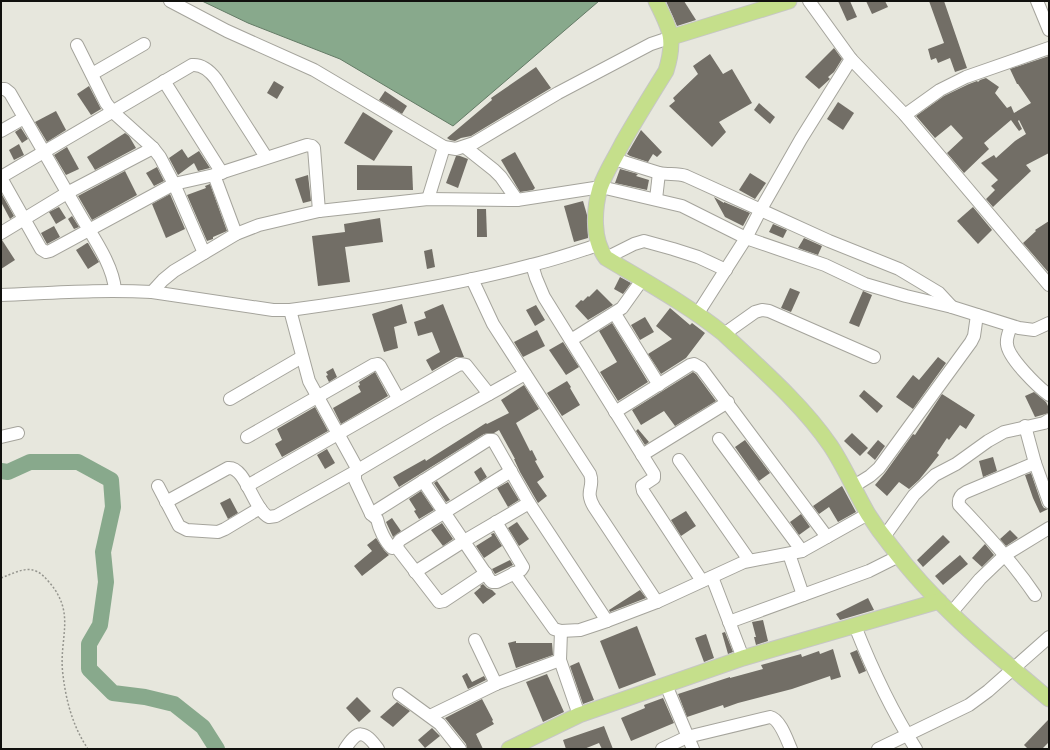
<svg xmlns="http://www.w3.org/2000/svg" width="1050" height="750" viewBox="0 0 1050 750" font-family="'Asap Condensed',sans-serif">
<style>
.water{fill:#88a98c;stroke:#647b66}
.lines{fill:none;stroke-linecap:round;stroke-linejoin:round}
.river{stroke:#88a98c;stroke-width:16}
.building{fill:#726e66}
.minor-casing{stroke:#a5a49c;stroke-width:14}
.major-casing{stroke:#c6c6c5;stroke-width:17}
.path{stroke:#95958e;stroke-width:1.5;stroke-dasharray:2 2;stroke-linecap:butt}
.minor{stroke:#fff;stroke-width:12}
.major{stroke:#c5df8b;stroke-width:15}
</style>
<rect width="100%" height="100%" fill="#e7e7dd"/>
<polygon class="water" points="202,1 599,1 453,126 340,59 248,23"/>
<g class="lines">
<polyline class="river" points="1,471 8,472 30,462 78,462 111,480 113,507 103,552 106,582 100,625 89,644 89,669 113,693 145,697 174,704 203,727 217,749"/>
</g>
<g class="building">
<polygon points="666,1 684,1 696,20 677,26"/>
<polygon points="838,1 850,1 857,17 847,21"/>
<polygon points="866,1 885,1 888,7 872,14"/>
<polygon points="929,1 944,1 967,68 955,72 950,58 938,63 936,58 931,60 928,49 944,43"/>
<polygon points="834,48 842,59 834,72 828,77 830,79 819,89 805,77"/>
<polygon points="710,54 723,74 732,69 752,103 719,122 726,132 712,147 669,106 675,101 673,98 698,74 693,66"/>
<polygon points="1049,56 1049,153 1026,165 1031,171 993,207 986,199 995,190 991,186 998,180 981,163 994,155 996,158 1015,141 1026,134 1019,120 1018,121 1022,129 1019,131 1011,120 984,143 989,149 964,173 947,153 963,138 951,125 935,138 916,116 944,96 969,84 977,81 978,82 980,80 986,78 999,87 995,93 1007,108 1011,106 1014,113 1031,103 1018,84 1017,84 1010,69"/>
<polygon points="536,67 551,88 471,136 461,138 455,141 450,140 447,138 492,100 491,98"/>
<polygon points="274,81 284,87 277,99 267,93"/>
<polygon points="89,86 101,109 91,115 77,94"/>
<polygon points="385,91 407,106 402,114 379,100"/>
<polygon points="838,102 854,113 843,130 827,119"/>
<polygon points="759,103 775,117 770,124 754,110"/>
<polygon points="56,111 66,130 47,142 35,122"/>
<polygon points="363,112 393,131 374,161 344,143"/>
<polygon points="21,128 28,139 22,143 15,132"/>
<polygon points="641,130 662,152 657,157 653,154 648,162 630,156 627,154"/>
<polygon points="125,133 129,136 136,148 95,170 87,157"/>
<polygon points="19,144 24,155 14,160 9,150"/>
<polygon points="67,147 79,169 66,175 54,155"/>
<polygon points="182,149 188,158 199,151 210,168 198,171 194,163 178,175 169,158"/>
<polygon points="515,152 535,188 533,190 520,192 501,160"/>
<polygon points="456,156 460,156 468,159 458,188 446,183"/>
<polygon points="357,165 412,166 413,190 357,190"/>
<polygon points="157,167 164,181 154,186 146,173"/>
<polygon points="620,169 638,174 636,176 649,180 647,190 615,183"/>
<polygon points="125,171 137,195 92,220 78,196"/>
<polygon points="750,173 766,183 755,199 739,190"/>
<polygon points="308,175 311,201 303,203 295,179"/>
<polygon points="210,184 227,231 213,237 213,239 207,241 187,195 206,188 205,186"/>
<polygon points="1,193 14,216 10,219 1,202"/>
<polygon points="170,194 185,229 166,238 152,204"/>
<polygon points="714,197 724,203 724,202 750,213 743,226 725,217"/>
<polygon points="583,201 587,215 588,238 574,242 564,206"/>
<polygon points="59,207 66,218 56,224 49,212"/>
<polygon points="973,207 992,230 978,244 957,221"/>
<polygon points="477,209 486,209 487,237 477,237"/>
<polygon points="72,216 79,227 74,229 68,219"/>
<polygon points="380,218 383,242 345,247 350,282 318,286 312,236 345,232 344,224"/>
<polygon points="1049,221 1049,273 1023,243 1036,231 1035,230"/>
<polygon points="773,224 787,230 783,238 769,232"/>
<polygon points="54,226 60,237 47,244 41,233"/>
<polygon points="804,238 822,246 818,255 798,248"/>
<polygon points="1,240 2,240 15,260 1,269"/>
<polygon points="87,243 88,243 99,262 88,269 76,250"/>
<polygon points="432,249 435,267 427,269 424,251"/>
<polygon points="620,277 631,283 623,294 614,289"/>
<polygon points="790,288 800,292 791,312 781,308"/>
<polygon points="597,289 613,305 588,320 575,306 581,300 583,301 588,296 589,297"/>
<polygon points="863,291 872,295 859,327 849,323"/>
<polygon points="402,304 407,323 394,327 398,348 384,352 372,314"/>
<polygon points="443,304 464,357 456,357 432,371 426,360 440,352 432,332 418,336 414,322 426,318 424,312"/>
<polygon points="536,305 545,320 535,326 526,310"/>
<polygon points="670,308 690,325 692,323 705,333 686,358 661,374 648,354 672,339 656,326"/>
<polygon points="645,317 654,332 640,340 631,325"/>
<polygon points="612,323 648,382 618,401 600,372 617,362 599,331"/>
<polygon points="537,330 545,346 523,357 514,342"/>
<polygon points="563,342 579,367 566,375 549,350"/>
<polygon points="938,357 946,363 913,409 896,397 913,375 919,380"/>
<polygon points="333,368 337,377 329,382 326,376 328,375 326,372"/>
<polygon points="375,372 388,396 341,424 333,408 361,392 358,386 360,385 359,382"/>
<polygon points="693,372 696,374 716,401 675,426 664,411 641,425 632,410"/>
<polygon points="567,381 571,387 570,388 580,405 562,416 547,393"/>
<polygon points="524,385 539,409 516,423 530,451 532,450 537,460 535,461 544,477 537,482 547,496 538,503 520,472 514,459 515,459 499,430 494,433 484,434 399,487 393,477 425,459 426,461 486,423 487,424 509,413 501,400"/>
<polygon points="864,390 883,406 877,413 859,396"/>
<polygon points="1034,392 1046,402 1049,408 1049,413 1035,417 1025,396"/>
<polygon points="942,394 975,415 966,429 960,425 949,440 947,438 937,453 939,455 919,480 909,489 899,482 887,496 875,485 885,473 913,434 915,435"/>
<polygon points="315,407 328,431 282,457 275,444 282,440 277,429"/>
<polygon points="638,429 649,442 645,445 636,431"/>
<polygon points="852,433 868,448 860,456 844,441"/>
<polygon points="745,440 770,473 759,481 735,447"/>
<polygon points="878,440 885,446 875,460 867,453"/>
<polygon points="327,449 335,463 325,469 317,455"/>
<polygon points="993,457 997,471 983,477 979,461"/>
<polygon points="481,467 487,477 480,482 474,472"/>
<polygon points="1031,473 1042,505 1044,508 1048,509 1040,513 1033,498 1025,475"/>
<polygon points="437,481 450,500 446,502 434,483"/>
<polygon points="508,482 519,500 508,507 497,488"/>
<polygon points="842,486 856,512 838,522 829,507 819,514 813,506"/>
<polygon points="421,491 434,510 419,519 414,511 416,510 409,499"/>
<polygon points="230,498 238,513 228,519 220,503"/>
<polygon points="686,511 696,526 681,536 671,520"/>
<polygon points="801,514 810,527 799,535 790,522"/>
<polygon points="392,518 401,531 393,537 386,522"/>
<polygon points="517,522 529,539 519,546 508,528"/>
<polygon points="442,523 453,539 443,546 431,530"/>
<polygon points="1010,530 1018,538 1006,546 1000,539"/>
<polygon points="494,533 502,546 484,558 476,546 492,536 491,534"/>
<polygon points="943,535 950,542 923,567 917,560"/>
<polygon points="376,538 384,550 389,555 362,576 354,566 372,551 367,545"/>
<polygon points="985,544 994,555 982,567 972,558"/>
<polygon points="960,555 968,564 943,585 935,576"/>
<polygon points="510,560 513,565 495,574 492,569"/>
<polygon points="483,584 487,588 492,590 496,594 483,604 474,593 481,587 480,586"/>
<polygon points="640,590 646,598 610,612 609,610"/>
<polygon points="868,598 874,610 840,620 836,614"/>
<polygon points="763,620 768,641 756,645 754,637 756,637 752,622"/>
<polygon points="637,626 656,675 619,689 600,641"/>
<polygon points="725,632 733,652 728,654 722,633"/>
<polygon points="706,634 714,658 704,662 695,638"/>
<polygon points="516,641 516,643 552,643 553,655 516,668 508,643"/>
<polygon points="833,649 841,677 831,680 830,676 792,689 738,703 724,708 723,705 687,717 678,694 730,677 730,678 763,669 761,665 801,654 802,657 819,651 820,654"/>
<polygon points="857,650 866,671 859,674 850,653"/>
<polygon points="579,662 594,700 583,704 570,666"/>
<polygon points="467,673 472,682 484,676 486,680 468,689 462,676"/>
<polygon points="547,674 564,712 543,722 526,682"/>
<polygon points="357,697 371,711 359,722 346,708"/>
<polygon points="663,698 674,723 631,741 621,718 645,708 644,705"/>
<polygon points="482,699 493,720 492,721 494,724 476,734 483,749 467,749 466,744 445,718"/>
<polygon points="397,702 410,711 393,727 380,717"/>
<polygon points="1049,719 1049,742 1042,749 1028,749 1024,745"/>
<polygon points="604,726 613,749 602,749 599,743 584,749 566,749 563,740"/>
<polygon points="432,728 440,736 425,748 418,740"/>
</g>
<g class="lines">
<g class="minor-casing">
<g id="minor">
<polyline points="170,1 227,31 314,70 444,147 456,149 474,143 558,93 651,44 672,37"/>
<polyline points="809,1 851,59 905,115 1049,285"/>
<polyline points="1037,1 1049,30"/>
<polyline points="77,45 106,103 113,112 153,148 160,157 174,184 204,253"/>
<polyline points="92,74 144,44"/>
<polyline points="164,81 222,173"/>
<path d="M1,89H5L10,93C33,133 56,173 79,213C92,236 113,264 115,290"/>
<polyline points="905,115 940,90 966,77 1049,48"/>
<polyline points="1,131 24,118"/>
<polyline points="465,147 494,170 501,177 517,200"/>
<path d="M614,159L659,173C668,175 677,173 686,176L829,241L899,269L939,293L952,307"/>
<polyline points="214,175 236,234"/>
<path d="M1,177L192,65C202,64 210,71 216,79L266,157"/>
<polyline points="1,178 41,249 46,252 50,251 174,184 214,175 307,145 312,146 314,148 319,211"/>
<polyline points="428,199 444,147"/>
<polyline points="656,199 659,173"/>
<polyline points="1,233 67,193 153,148"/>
<polyline points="606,258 634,244 644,241 673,249 698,257 726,270"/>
<polyline points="532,265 536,278 544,297 654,474 654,478 642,486 643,491 702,581"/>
<path d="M472,279L493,324L590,474C595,488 584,490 594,507L657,602"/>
<polyline points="152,292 163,280 174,271 236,234 259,225 319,211 428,199 517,200 601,187 682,206 746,238 825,265 865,284 906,296 952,307 1019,328 1034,330 1049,323"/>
<path d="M1,295C51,293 101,289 152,292L273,310H290C371,299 452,286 531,265C554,260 576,252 598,245"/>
<path d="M290,310L309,381L358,470L355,473V480L371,514L377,519C379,528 385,542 392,548"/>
<polyline points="698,313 746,238 761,209 801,139 851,59"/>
<polyline points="615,314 659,385"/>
<path d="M1011,326C1009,332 1006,338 1007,344C1008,358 1038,387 1049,395"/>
<polyline points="724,334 755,312 762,310 769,311 874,357"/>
<polyline points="571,340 622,308 642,280"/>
<polyline points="230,399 302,357"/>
<polyline points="615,412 690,365 694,364 701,368 827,537"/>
<polyline points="1025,426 1035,463 1049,502"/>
<polyline points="1,437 18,433"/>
<polyline points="247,437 373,365 378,364 380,366 398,398"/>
<polyline points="719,439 802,551"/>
<polyline points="642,455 728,402"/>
<polyline points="679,460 749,560"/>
<polyline points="423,481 490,580 492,582 497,582 521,570 523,567 496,522"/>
<polyline points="158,486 179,526 187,530 218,532 225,529 260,508"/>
<polyline points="247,486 460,364 466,365 489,394"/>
<polyline points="854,486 870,476 879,468 971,342 974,336 977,315"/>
<path d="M166,502L228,468C246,466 253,510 269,517L276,516L358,470L439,422L525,374"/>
<polyline points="371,514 488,440 493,440 529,503 607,621"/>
<polyline points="884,537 914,495 935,475 956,464 988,441 1004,432 1044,423 1049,420"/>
<polyline points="789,554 803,595"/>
<polyline points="415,572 464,541 529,503"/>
<polyline points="486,573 444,601 439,602 398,549 397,544 400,540 511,471"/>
<polyline points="514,573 554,629 561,631 580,630 607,621 657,602 744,562 802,551 868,514"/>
<polyline points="712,577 743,658"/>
<path d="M1035,595C1012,561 986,534 959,505C958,498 960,495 966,492L1035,463"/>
<polyline points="951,613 980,579 1005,555 1049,528"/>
<polyline points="729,622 869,571 899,556"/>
<path d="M855,626C872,669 891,710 916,749"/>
<polyline points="561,631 560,660 579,715"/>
<polyline points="475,640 496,684"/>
<polyline points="666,685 693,749"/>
<polyline points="399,694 440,724 460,749"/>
<polyline points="430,716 496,684 560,660"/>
<path d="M345,749C358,729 364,730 378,749"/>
<path d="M662,749L687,737L770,717C780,719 787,740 791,749"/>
<polyline points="878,749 969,705 988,691 1049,637"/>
</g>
</g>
<g class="major-casing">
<g id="major">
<path d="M656,1C670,29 676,39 666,71C651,95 636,119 622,144C615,158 605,173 600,188C594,209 592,240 606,258C646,282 688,305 724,334C760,368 802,404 830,445C845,467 855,492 868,514C875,525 883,536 891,546C935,605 993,652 1049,699"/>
<polyline points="672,37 789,1"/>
<polyline points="509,749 579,715 743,658 939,601"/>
</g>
</g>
<path class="path" d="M1,578C22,570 33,562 49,582C77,614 58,639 63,675C66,701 73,727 88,749"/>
<use href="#minor" class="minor"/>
<use href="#major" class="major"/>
</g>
<rect width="1050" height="750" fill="none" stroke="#11110e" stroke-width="4"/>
</svg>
